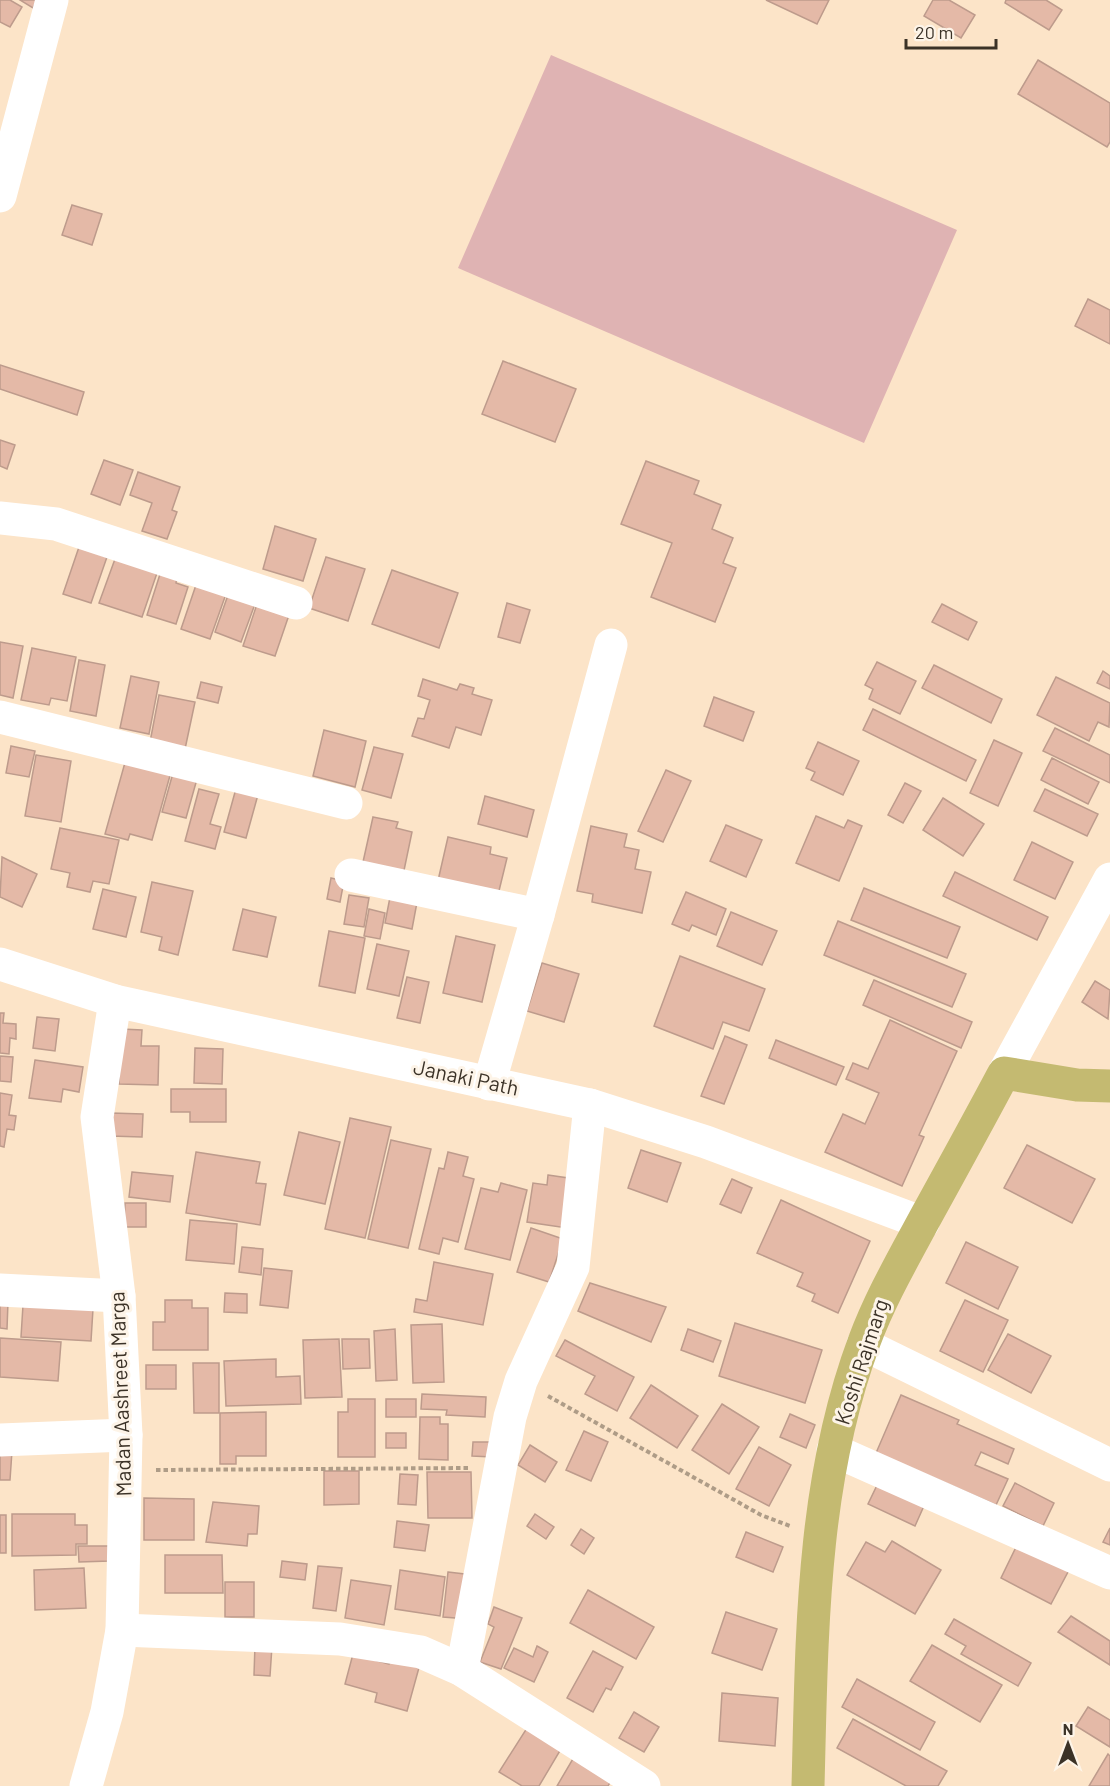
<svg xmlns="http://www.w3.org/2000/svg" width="1110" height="1786" viewBox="0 0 1110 1786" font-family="Barlow,sans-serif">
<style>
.green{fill:#dfb3b3}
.building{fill:#e4b9a7;stroke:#bd9b8c;stroke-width:1.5}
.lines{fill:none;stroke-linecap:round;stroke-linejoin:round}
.path{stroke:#ae9c87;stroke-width:4;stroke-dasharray:4.5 3;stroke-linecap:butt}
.minor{stroke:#fff;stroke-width:33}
.primary{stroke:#c4ba71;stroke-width:33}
.labels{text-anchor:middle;stroke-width:6;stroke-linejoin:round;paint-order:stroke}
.street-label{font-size:21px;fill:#3b3227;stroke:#fdf4e8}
</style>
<rect width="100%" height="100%" fill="#fce4c8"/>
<polygon class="green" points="551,55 957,230 864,443 458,268"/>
<g class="building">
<polygon points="0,0 10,0 22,7 10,27 0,22"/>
<polygon points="20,0 37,0 33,8"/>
<polygon points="766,0 829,0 817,24"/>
<polygon points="933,0 949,0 975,15 961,38 924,16"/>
<polygon points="1006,0 1046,0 1062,10 1049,30 1005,3"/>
<polygon points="1038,60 1110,103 1110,142 1107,147 1018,94"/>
<polygon points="72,205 102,214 92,245 62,235"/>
<polygon points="1088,299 1110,310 1110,344 1075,326"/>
<polygon points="503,361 576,389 555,442 482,414"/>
<polygon points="0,365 84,392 77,415 0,389"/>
<polygon points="0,440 15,445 7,469 0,466"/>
<polygon points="104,460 133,470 120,505 91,494"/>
<polygon points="646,461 699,481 694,494 721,505 712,529 733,538 723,563 736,568 715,622 651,597 672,543 621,524"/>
<polygon points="138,472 180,487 172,510 177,512 167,539 142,531 152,503 130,495"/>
<polygon points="275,526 316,539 303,581 263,569"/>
<polygon points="79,547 107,557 91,603 63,594"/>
<polygon points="326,557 365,569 348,621 309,608"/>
<polygon points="115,559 157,573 142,617 99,603"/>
<polygon points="392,570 458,593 439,648 372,624"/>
<polygon points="161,571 177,576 176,583 188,587 176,624 147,615"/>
<polygon points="196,585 226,594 210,639 181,629"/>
<polygon points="228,595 255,604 241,642 215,632"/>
<polygon points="507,603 530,610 520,643 498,637"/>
<polygon points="257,604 289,615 275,656 243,646"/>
<polygon points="942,604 977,622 968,640 932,622"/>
<polygon points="0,642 23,646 13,698 0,695"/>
<polygon points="32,648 76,657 67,701 51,698 49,705 21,700"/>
<polygon points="79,660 105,665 96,716 70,711"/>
<polygon points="877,662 916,681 900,714 869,699 873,689 865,685"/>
<polygon points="934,665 1002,699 991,723 922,688"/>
<polygon points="1103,671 1110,676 1110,689 1097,683"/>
<polygon points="131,676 159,682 149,734 120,728"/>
<polygon points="1056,677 1110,703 1109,727 1098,722 1089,741 1037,715"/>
<polygon points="423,679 457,690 460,684 474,688 472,694 492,700 481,735 456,727 449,748 412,736 418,718 424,719 430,700 418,696"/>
<polygon points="201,682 222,687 218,703 197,698"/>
<polygon points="159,695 195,702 185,749 150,742"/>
<polygon points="714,697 754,712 743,741 704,726"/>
<polygon points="873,709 976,760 966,781 863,730"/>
<polygon points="1055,728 1110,755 1110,783 1043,751"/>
<polygon points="324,730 366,741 355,787 313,776"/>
<polygon points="994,740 1022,753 998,806 970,793"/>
<polygon points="818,742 859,761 843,795 811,780 815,772 806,768"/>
<polygon points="11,746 35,751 29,777 6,773"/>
<polygon points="374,747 403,754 391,798 362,790"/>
<polygon points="36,755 71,761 61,822 25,816"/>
<polygon points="1052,758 1099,782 1088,804 1041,780"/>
<polygon points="126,759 171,772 152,840 130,834 128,840 105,834"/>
<polygon points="666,770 691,781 663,842 638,831"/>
<polygon points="173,773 197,779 186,818 162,812"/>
<polygon points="905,783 921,791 903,823 888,815"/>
<polygon points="237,785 259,791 246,838 224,832"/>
<polygon points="199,789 219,794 210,824 221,827 215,849 185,841"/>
<polygon points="1045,789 1098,814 1087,836 1034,811"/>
<polygon points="485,796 534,810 527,837 478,824"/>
<polygon points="943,798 984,824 963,856 923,830"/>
<polygon points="816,816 844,828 848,820 862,826 839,881 796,863"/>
<polygon points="373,817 398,822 396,828 412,832 402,880 361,871"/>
<polygon points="726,825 762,840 746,877 710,861"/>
<polygon points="591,826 627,834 624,847 639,850 635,869 651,872 642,913 592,902 593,894 577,891"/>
<polygon points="60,828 119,840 109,884 93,881 90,892 67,887 70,873 51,869"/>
<polygon points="448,837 491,847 490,854 507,858 497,899 437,885"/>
<polygon points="1032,842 1073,862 1055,899 1014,880"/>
<polygon points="2,857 37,874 22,907 0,897"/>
<polygon points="955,872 1048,917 1037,940 943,896"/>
<polygon points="331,878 344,881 340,902 327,899"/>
<polygon points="152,882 193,891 178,955 159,950 162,937 141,932"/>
<polygon points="864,888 960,927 947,958 851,920"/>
<polygon points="103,889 136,897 126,937 93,929"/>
<polygon points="391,892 418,897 412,929 385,923"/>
<polygon points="686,892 726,909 716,935 692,925 689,931 672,924"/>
<polygon points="349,895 369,898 364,927 344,924"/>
<polygon points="243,909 276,917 267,957 233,950"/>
<polygon points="369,909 385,913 380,939 364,936"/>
<polygon points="731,912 777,931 762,965 717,946"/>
<polygon points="838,921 966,974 952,1007 824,955"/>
<polygon points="329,931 365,938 355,993 319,986"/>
<polygon points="456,936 495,945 482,1002 443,993"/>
<polygon points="377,944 409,951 399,996 367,989"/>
<polygon points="680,956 765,989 749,1031 723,1022 713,1049 654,1026"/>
<polygon points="542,963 579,974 564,1022 527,1011"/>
<polygon points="407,977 429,982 420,1023 397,1018"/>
<polygon points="874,980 972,1022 961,1048 863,1005"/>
<polygon points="1095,981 1110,990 1108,1019 1082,1002"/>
<polygon points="0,1013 4,1013 3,1023 16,1024 16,1039 10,1038 9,1054 0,1053"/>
<polygon points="37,1017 59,1019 55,1051 33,1048"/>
<polygon points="890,1020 957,1051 919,1135 924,1137 902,1186 825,1152 843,1114 865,1124 879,1093 846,1079 853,1063 868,1069"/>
<polygon points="121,1029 142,1030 141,1046 159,1046 158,1085 119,1084"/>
<polygon points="725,1036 747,1045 724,1104 701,1096"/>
<polygon points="776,1040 844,1067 836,1085 769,1058"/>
<polygon points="195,1048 223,1049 222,1084 194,1083"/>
<polygon points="0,1056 13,1057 11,1082 0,1081"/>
<polygon points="35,1060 83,1067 79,1092 63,1089 61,1102 29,1098"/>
<polygon points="171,1089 226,1089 226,1122 190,1122 190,1112 171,1112"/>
<polygon points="0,1093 12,1095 9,1115 16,1116 14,1130 7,1129 4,1147 0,1146"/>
<polygon points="111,1113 143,1114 142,1137 110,1136"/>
<polygon points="350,1118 391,1127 365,1238 325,1229"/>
<polygon points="299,1132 340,1142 325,1204 284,1195"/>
<polygon points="391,1140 431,1149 408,1248 368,1239"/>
<polygon points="1027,1145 1095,1179 1072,1223 1004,1188"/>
<polygon points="641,1150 681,1163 667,1202 628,1188"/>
<polygon points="196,1152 260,1162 256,1183 266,1184 260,1225 186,1213"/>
<polygon points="448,1152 468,1157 463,1176 474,1179 458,1242 443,1238 439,1254 419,1249 439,1168 444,1169"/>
<polygon points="132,1172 173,1176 170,1202 129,1197"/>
<polygon points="548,1175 575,1179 567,1228 527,1222 533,1183 547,1185"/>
<polygon points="732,1179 752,1188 741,1213 720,1204"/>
<polygon points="501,1183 527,1190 510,1260 465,1249 481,1188 498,1192"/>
<polygon points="781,1200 870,1241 838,1313 812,1301 815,1294 797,1286 803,1273 757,1253"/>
<polygon points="125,1203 146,1203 146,1227 124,1227"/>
<polygon points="190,1220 237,1224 234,1264 186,1260"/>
<polygon points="531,1228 563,1239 549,1282 517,1272"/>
<polygon points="966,1242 1018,1267 998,1309 946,1283"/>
<polygon points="242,1247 263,1249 261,1275 239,1272"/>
<polygon points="434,1262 493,1274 483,1325 414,1312 416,1299 427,1301"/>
<polygon points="264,1268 292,1271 288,1308 260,1305"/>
<polygon points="590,1283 666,1307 651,1342 578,1311"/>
<polygon points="225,1293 247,1294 247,1313 224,1312"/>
<polygon points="165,1300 192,1300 192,1308 208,1308 208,1350 153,1350 153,1322 165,1322"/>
<polygon points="965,1300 1008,1320 983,1372 940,1351"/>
<polygon points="0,1302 8,1302 7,1329 0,1328"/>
<polygon points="23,1305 93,1309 91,1341 21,1337"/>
<polygon points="735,1323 822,1350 805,1403 719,1376"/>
<polygon points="442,1324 444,1382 413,1383 411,1325"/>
<polygon points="395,1329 397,1380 376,1381 374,1331"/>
<polygon points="688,1329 721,1341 713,1362 681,1350"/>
<polygon points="1008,1334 1051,1356 1031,1393 988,1370"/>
<polygon points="0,1338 61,1342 58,1381 0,1377"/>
<polygon points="339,1339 342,1397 305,1398 303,1340"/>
<polygon points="342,1339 369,1339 370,1368 343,1369"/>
<polygon points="565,1340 634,1377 617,1411 585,1394 595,1376 556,1356"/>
<polygon points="276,1359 276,1377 300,1376 301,1404 226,1406 224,1361"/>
<polygon points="193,1363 219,1363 219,1413 194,1413"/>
<rect x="146" y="1365" width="30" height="24"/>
<polygon points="651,1385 698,1416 677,1448 630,1418"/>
<polygon points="422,1394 486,1397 485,1417 446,1415 447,1410 421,1409"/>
<polygon points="901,1395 959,1420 957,1424 1014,1449 1008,1464 981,1452 975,1465 1008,1479 996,1505 876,1453"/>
<polygon points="348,1399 375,1399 375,1457 338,1457 338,1412 348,1412"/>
<rect x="386" y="1399" width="30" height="18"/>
<polygon points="722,1404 759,1427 729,1474 692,1450"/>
<polygon points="266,1412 266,1456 236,1456 236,1464 220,1464 220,1413"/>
<polygon points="790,1414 815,1425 806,1448 780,1437"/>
<polygon points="420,1417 440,1417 440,1424 448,1424 448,1460 419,1459"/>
<polygon points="584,1431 608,1442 591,1481 566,1470"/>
<rect x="386" y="1433" width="20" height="15"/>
<polygon points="473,1442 493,1442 492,1457 472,1456"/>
<polygon points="530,1445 557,1462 545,1482 518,1465"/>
<polygon points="759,1447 791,1465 769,1506 736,1489"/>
<polygon points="0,1450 12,1451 10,1480 0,1480"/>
<polygon points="324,1471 359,1471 359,1504 324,1505"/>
<polygon points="427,1472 471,1472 472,1518 428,1518"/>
<polygon points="400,1474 418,1475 416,1505 398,1504"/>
<polygon points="881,1477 927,1499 915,1526 868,1504"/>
<polygon points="1015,1483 1054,1503 1043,1526 1003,1506"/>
<polygon points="144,1498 194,1499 194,1540 144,1540"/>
<polygon points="213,1502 259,1506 257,1534 248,1534 247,1546 206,1542"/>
<polygon points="12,1514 75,1514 75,1525 87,1525 87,1544 76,1544 76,1555 12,1556"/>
<polygon points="535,1514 554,1527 546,1539 527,1526"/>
<rect x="0" y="1515" width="6" height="38"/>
<polygon points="397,1521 429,1525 425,1551 394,1547"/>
<polygon points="1110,1528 1110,1545 1103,1542"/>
<polygon points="581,1529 594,1538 584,1554 571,1545"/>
<polygon points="746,1532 783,1547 773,1572 736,1557"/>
<polygon points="892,1541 941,1570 915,1614 847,1575 866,1542 885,1552"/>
<polygon points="1018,1543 1069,1570 1051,1604 1001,1578"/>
<polygon points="78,1546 110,1546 110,1561 79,1562"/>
<polygon points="165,1555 222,1555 223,1593 165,1593"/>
<polygon points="282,1561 307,1564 305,1580 280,1577"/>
<polygon points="318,1566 342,1568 336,1611 313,1608"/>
<polygon points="84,1568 86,1608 35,1610 34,1570"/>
<polygon points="400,1570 445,1577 440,1616 395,1609"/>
<polygon points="448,1572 473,1575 468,1619 443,1617"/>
<polygon points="351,1580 391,1586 384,1625 345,1618"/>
<rect x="225" y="1582" width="29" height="35"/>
<polygon points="588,1590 654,1627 636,1659 570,1623"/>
<polygon points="494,1607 522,1618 501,1669 480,1662 494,1627 488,1624"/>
<polygon points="726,1612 777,1629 762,1670 712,1653"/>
<polygon points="1071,1616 1110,1641 1110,1665 1058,1632"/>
<polygon points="954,1619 1031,1663 1018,1686 961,1654 966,1646 945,1634"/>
<polygon points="255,1645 272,1646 270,1676 254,1675"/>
<polygon points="932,1645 1002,1685 980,1722 910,1681"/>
<polygon points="537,1646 548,1652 534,1682 504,1668 514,1648 533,1657"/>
<polygon points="593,1651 623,1667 611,1690 606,1688 593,1712 567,1698"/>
<polygon points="353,1654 389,1664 391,1656 420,1664 407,1711 375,1702 377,1693 345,1684"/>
<polygon points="857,1679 935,1722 920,1750 842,1707"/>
<polygon points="722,1693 778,1698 775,1746 719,1741"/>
<polygon points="1088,1707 1110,1720 1110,1747 1076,1726"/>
<polygon points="634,1712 659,1727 644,1752 619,1738"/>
<polygon points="853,1719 947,1771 938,1786 906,1786 837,1748"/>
<polygon points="527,1728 561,1749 539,1786 522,1786 499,1772"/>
<polygon points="1108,1754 1110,1756 1110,1786 1089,1786"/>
<polygon points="574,1757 612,1779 608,1786 557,1786"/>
</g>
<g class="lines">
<g class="path">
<polyline points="548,1396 761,1515 790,1526"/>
<polyline points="156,1470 469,1468"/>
</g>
<g class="minor">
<polyline points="0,196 52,0"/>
<polyline points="0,518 56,524 296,603"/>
<polyline points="0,717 346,803"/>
<polyline points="351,875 538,915"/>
<polyline points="0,964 115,1001 590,1105 706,1142 923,1223"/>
<polyline points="1004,1073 1110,879"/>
<polyline points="489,1084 538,915 611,645"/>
<polyline points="0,1290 119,1296"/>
<polyline points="863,1344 1110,1465"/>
<polyline points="0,1440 126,1435"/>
<polyline points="833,1450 1110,1573"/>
<polyline points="122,1630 340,1639 421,1652 462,1670 644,1786"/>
<polyline points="462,1670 510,1417 521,1381 573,1267 590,1105"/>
<polyline points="86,1786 107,1712 122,1630 126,1435 119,1296 97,1117 115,1001"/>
</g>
<path class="primary" d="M808,1786C812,1637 811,1484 864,1342C880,1299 902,1261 924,1220C951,1171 978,1122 1004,1073L1077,1085L1110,1086"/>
</g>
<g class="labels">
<g class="street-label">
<text transform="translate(466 1078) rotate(12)" y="7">Janaki Path</text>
<text transform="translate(862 1362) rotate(-72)" y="7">Koshi Rajmarg</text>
<text transform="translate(121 1394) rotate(-92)" y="7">Madan Aashreet Marga</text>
</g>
</g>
<g transform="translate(1068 1744)" stroke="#fdf4e8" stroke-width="4.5" paint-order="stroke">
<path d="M0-4.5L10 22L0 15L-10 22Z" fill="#3b3227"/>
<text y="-9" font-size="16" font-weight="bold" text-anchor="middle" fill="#3b3227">N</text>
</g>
<path d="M906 39v9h90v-9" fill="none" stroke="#3b3227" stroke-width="3"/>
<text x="915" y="39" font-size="18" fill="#3b3227" stroke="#fdf4e8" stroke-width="4.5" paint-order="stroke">20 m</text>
</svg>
